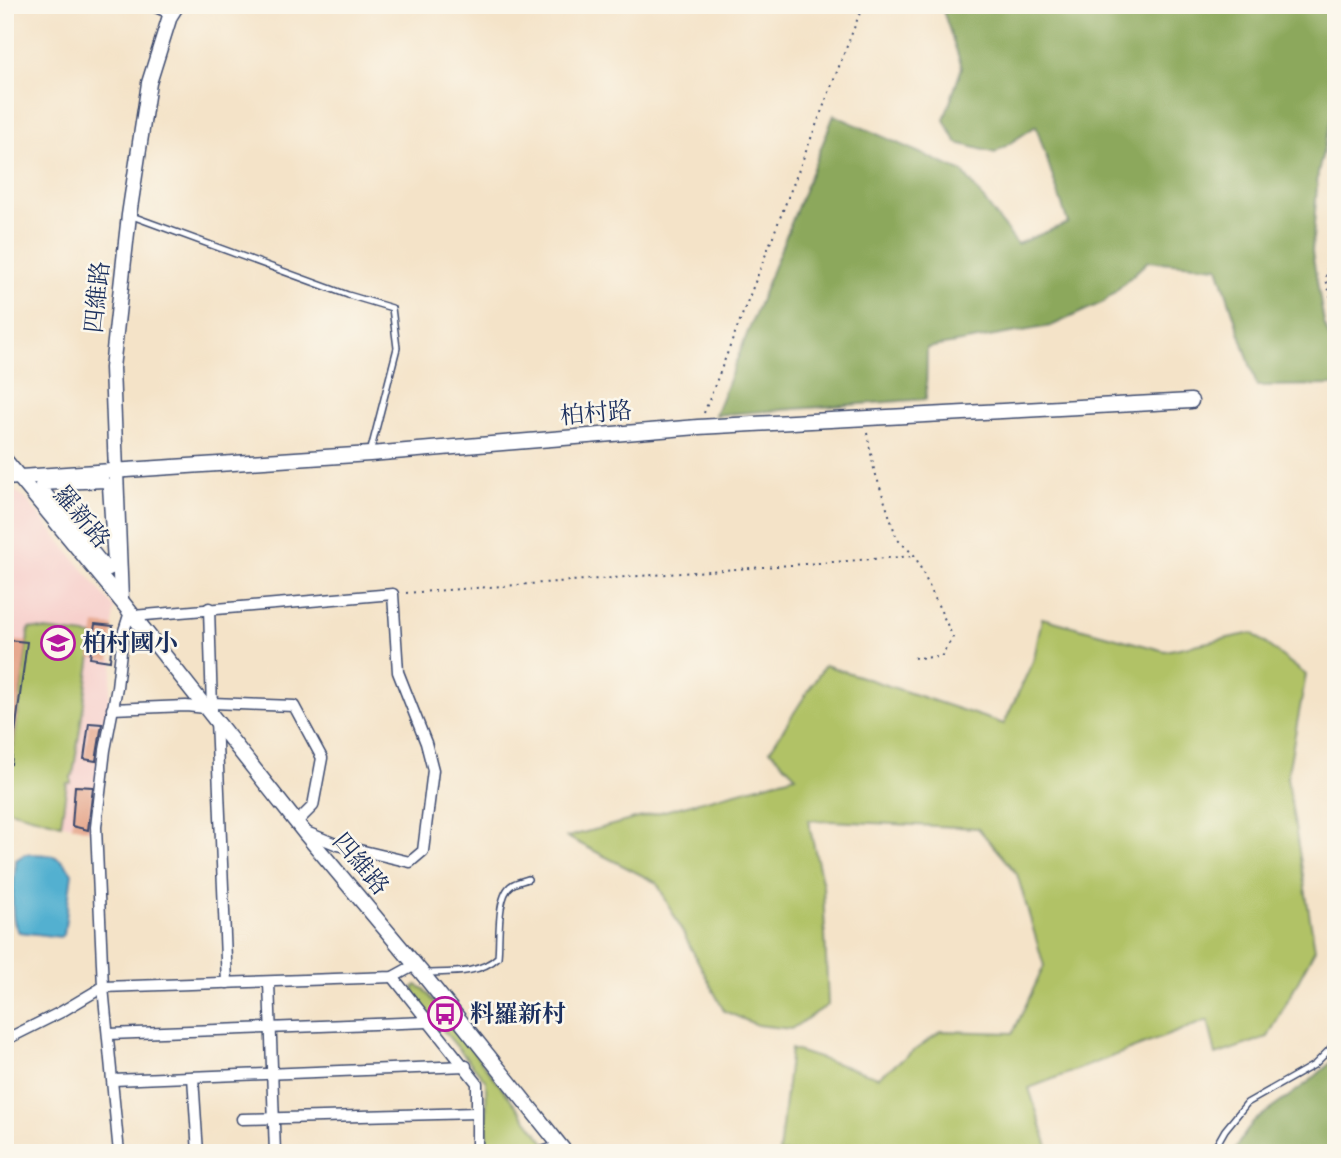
<svg xmlns="http://www.w3.org/2000/svg" width="1341" height="1158" viewBox="0 0 1341 1158" font-family="'Old Standard TT','Noto Serif TC',serif">
<style>
.built{fill:#f7d0cc}
.green{fill:#b1c266;stroke:#667862;stroke-width:2}
.forest{fill:#8ca85b;stroke:#546c5c;stroke-width:2}
.water{fill:#52b0d0;stroke:#367097;stroke-width:2}
.building{fill:#e6a88e}
.lines{fill:none;stroke-linecap:round;stroke-linejoin:round}
.lane-casing{stroke:#3c4a6e;stroke-width:8}
.street-casing{stroke:#3c4a6e;stroke-width:13}
.secondary-casing{stroke:#3c4a6e;stroke-width:17}
.path{stroke:#3c4a6e;stroke-width:2;stroke-dasharray:2 5;stroke-linecap:butt}
.lane{stroke:#fff;stroke-width:5}
.street{stroke:#fff;stroke-width:10}
.secondary{stroke:#fff;stroke-width:14}
.labels{text-anchor:middle;stroke-width:5;stroke-linejoin:round;paint-order:stroke}
.street-label{font-size:24px;fill:#1b2f5e;stroke:#fbf7ec}
.poi-label{font-size:24px;font-weight:bold;fill:#1b2f5e;stroke:#fbf7ec;text-anchor:start}
</style>
<rect width="100%" height="100%" fill="#fbf7ec"/>
<filter id="ink" filterUnits="userSpaceOnUse"><feTurbulence type="fractalNoise" baseFrequency=".0143" numOctaves="2"/><feDisplacementMap in="SourceGraphic" scale="14" xChannelSelector="R" yChannelSelector="G"/><feConvolveMatrix kernelMatrix="1 2 1 2 8 2 1 2 1" color-interpolation-filters="sRGB"/></filter>
<filter id="wash" filterUnits="userSpaceOnUse"><feTurbulence type="fractalNoise" baseFrequency=".00686" numOctaves="4" result="noise"/><feDisplacementMap in="SourceGraphic" scale="28" xChannelSelector="R" yChannelSelector="G"/><feGaussianBlur stdDeviation="1.57" result="paint"/><feColorMatrix in="noise" values="0 0 0 0 0 0 0 0 0 0 0 0 0 0 0 0 0 1.4 0 .05"/><feComposite in="paint" operator="in"/></filter>
<g filter="url(#wash)">
<rect width="100%" height="100%" fill="#f4e3c8"/>
<polygon class="built" points="5,487 14,490 26,499 114,608 110,658 114,660 91,831 5,809"/>
<g class="green">
<polygon points="1042,618 1165,651 1252,633 1306,675 1287,778 1315,949 1268,1037 1216,1055 1208,1020 1029,1088 1050,1153 779,1153 791,1049 878,1077 941,1031 1013,1033 1044,966 1017,874 978,828 808,820 823,886 828,1005 791,1029 757,1025 724,1011 657,883 567,837 796,776 770,750 825,665 1004,724 1034,659"/>
<polygon points="29,628 94,636 73,775 71,776 71,783 67,783 61,824 5,809 5,751 13,751"/>
<polygon points="416,985 424,989 553,1153 487,1153 486,1081 415,997 414,987"/>
</g>
<g class="forest">
<polygon points="941,5 1336,5 1336,99 1318,173 1312,252 1324,323 1336,355 1336,385 1257,386 1218,267 1148,261 1104,302 1051,326 927,348 926,399 715,415 834,115 963,172 1017,244 1068,223 1036,126 995,153 957,143 944,120 962,67"/>
<polygon points="1336,1058 1336,1153 1232,1153 1253,1122 1310,1081"/>
</g>
<path class="water" d="M25,854C49,855 57,851 72,873L64,934L60,937L19,932C7,919 15,878 16,860Z"/>
<g id="blocks">
<g class="building">
<polygon points="95,624 113,626 110,661 90,658"/>
<polygon points="7,640 27,642 11,764 5,763"/>
<polygon points="89,723 102,724 96,761 84,759"/>
<polygon points="75,786 93,787 88,830 72,826"/>
</g>
</g>
</g>
<g filter="url(#ink)">
<use href="#blocks" fill-opacity="0" stroke="#3c4a6e" stroke-width="2"/>
<g class="lines">
<g class="lane-casing">
<g id="lane">
<polyline points="145,5 168,15"/>
<polyline points="132,216 348,295 392,308 397,348 370,453"/>
<path d="M425,973C449,972 479,975 498,957C500,940 496,895 512,885C516,882 523,881 528,879"/>
<polyline points="530,1153 556,1145"/>
<polyline points="1212,1153 1225,1130 1247,1103 1314,1065 1329,1050 1336,1040"/>
</g>
</g>
<g class="street-casing">
<g id="street">
<polygon points="105,482 108,486 113,562 113,568 109,570 40,485"/>
<polyline points="209,608 212,710"/>
<polyline points="133,616 393,594 398,672 426,743 433,770 423,851 410,862 338,845 306,832"/>
<polyline points="212,703 294,706 322,758 313,806 297,822"/>
<polyline points="112,709 186,706 206,708"/>
<polyline points="216,720 227,983"/>
<polyline points="393,977 477,1083 477,1153"/>
<polyline points="269,982 275,1153"/>
<polyline points="109,1034 428,1022"/>
<polyline points="5,1040 61,1012 103,987 393,977 415,965"/>
<polyline points="193,1077 198,1153"/>
<polyline points="113,1080 466,1066"/>
<polyline points="242,1119 476,1113"/>
<polyline points="119,1153 103,987 96,827 105,750 117,687 123,634 130,612"/>
</g>
</g>
<g class="secondary-casing">
<g id="secondary">
<polyline points="5,460 123,603 304,832 422,973 566,1153"/>
<polyline points="5,478 370,454 698,427 1191,401"/>
<polyline points="121,600 112,368 129,215 149,83 170,16 177,5"/>
</g>
</g>
<g class="path">
<polyline points="1336,163 1326,279 1336,317"/>
<polyline points="704,413 863,5"/>
<polyline points="867,433 874,469 897,539 915,556 953,637 941,657 909,658"/>
<polyline points="406,593 915,556"/>
</g>
<use href="#lane" class="lane"/>
<use href="#street" class="street"/>
<use href="#secondary" class="secondary"/>
</g>
</g>
<defs>
<g id="school-ring" transform="scale(1.75)"><circle r="9.5" fill="#fbf7ec" stroke="#b5179e" stroke-width="1.5"/><path d="M0-5L7-2L0 1L-7-2ZM-4 1L0 2.5L4 1V4Q0 6-4 4Z" fill="#b5179e"/></g>
<g id="bus-ring" transform="scale(1.75)"><circle r="9.5" fill="#fbf7ec" stroke="#b5179e" stroke-width="1.5"/><path d="M-5-6H5V4H4V6H2V4H-2V6H-4V4H-5ZM-3.5-4V0h7V-4ZM-3.5 1.2v1.5H-2V1.2ZM2 1.2v1.5H3.5V1.2Z" fill="#b5179e"/></g>
</defs>
<g fill-rule="evenodd">
<use href="#school-ring" x="58" y="643"/>
<use href="#bus-ring" x="445" y="1014"/>
</g>
<g class="labels">
<g class="street-label">
<text transform="translate(97 297) rotate(-84)" y="8">四維路</text>
<text transform="translate(596 413) rotate(-5)" y="8">柏村路</text>
<text transform="translate(82 517) rotate(50)" y="8">羅新路</text>
<text transform="translate(361 864) rotate(50)" y="8">四維路</text>
</g>
<g class="poi-label">
<text x="82" y="651">柏村國小</text>
<text x="470" y="1022">料羅新村</text>
</g>
</g>
<rect width="1341" height="1158" fill="none" stroke="#fbf7ec" stroke-width="28"/>
</svg>
